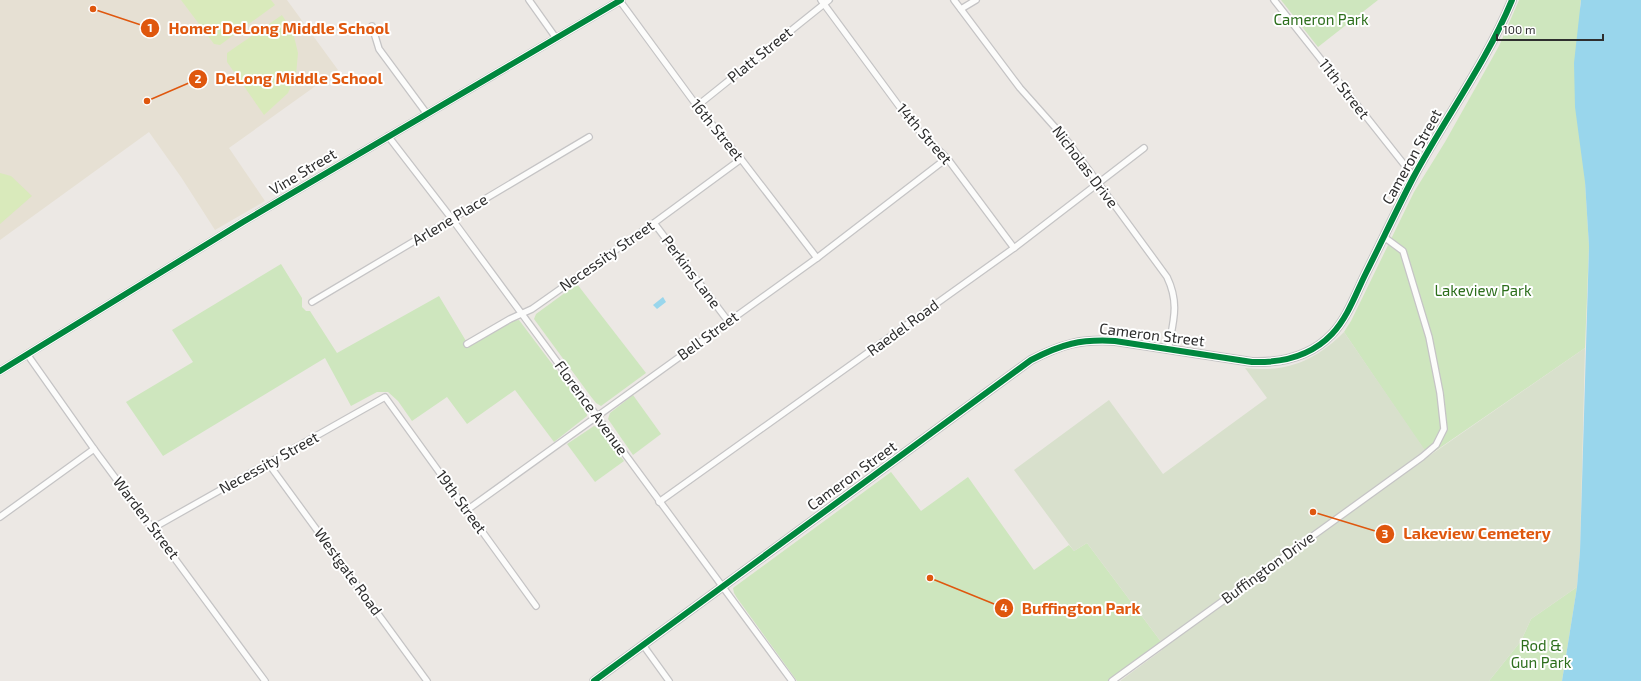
<svg xmlns="http://www.w3.org/2000/svg" width="1641" height="681" viewBox="0 0 1641 681" font-family="'Exo 2',sans-serif">
<style>
.education{fill:#e6e0d3}
.green{fill:#cee6be}
.cemetery{fill:#d8e0cc}
.pitch{fill:#d9eabb}
.water{fill:#99d6ec}
.lines{fill:none;stroke-linecap:round;stroke-linejoin:round}
.minor-casing{stroke:#c5c4c5;stroke-width:8}
.tertiary-casing{stroke:#c5c4c5;stroke-width:9}
.secondary-casing{stroke:#c5c4c5;stroke-width:10}
.minor{stroke:#fcfcfb;stroke-width:5.5}
.tertiary{stroke:#fcfcfb;stroke-width:7}
.secondary{stroke:#fcfcfb;stroke-width:8}
.cycleway-casing{stroke:#fff;stroke-width:8}
.cycleway{stroke:#00873e;stroke-width:6}
.labels{text-anchor:middle;stroke-width:4;stroke-linejoin:round;paint-order:stroke}
.park-label{font-size:15px;fill:#2c6e1b;stroke:#fff}
.street-label{font-size:15px;fill:#2e2e2e;stroke:#fff}
.leader{fill:none;stroke:#df570e;stroke-width:1.5}
.callout-dot{fill:#df570e;stroke:#fff;stroke-width:1.5}
.mark-label{font-size:12px;text-anchor:middle;font-weight:bold;fill:#fff}
.callout-label{font-size:16px;text-anchor:middle;font-weight:bold;fill:#df570e;stroke:#fff;stroke-width:4;stroke-linejoin:round;paint-order:stroke}
</style>
<rect width="100%" height="100%" fill="#ece8e4"/>
<polygon class="education" points="0,0 287,0 338,70 229,148 265,201 215,230 181,177 149,132 0,240"/>
<g class="green">
<polygon points="1281,0 1378,0 1318,47"/>
<polygon points="1519,0 1581,0 1580,6 1585,182 1589,246 1585,348 1428,456 1344,332 1351,321 1414,192 1445,142 1499,46"/>
<polygon points="281,264 302,298 302,307 306,311 310,311 337,353 439,296 469,346 511,321 519,320 586,409 587,416 554,442 515,390 467,424 447,397 412,421 398,401 388,392 377,392 351,406 325,358 163,456 126,402 193,362 172,330"/>
<polygon points="577,284 646,373 601,406 596,403 589,394 534,319 536,314"/>
<polygon points="633,395 661,434 633,455 608,419 610,413"/>
<polygon points="594,426 599,428 624,461 595,482 567,444"/>
<polygon points="891,472 921,511 968,477 1034,570 1069,545 1074,551 1087,543 1162,643 1109,681 797,681 737,598 734,593 733,588"/>
<polygon points="1577,587 1562,681 1489,681 1521,641 1531,619"/>
</g>
<path class="cemetery" d="M1344,332L1429,456L1585,348L1580,551L1577,587L1531,619L1521,641L1489,681H1120L1162,650V643L1087,543L1074,551L1014,470L1109,400L1163,474L1267,398L1245,368C1286,373 1315,361 1344,332Z"/>
<g class="pitch">
<polygon points="181,0 271,0 275,5 220,45 214,44"/>
<polygon points="282,15 293,32 298,53 296,75 288,93 264,115 227,62 227,53"/>
<polygon points="0,173 11,176 32,196 0,224"/>
</g>
<g class="water">
<polygon points="1581,0 1641,0 1641,681 1562,681 1577,587 1580,551 1589,246 1585,182 1575,107 1574,63"/>
<polygon points="663,297 666,302 657,309 653,305"/>
</g>
<g class="lines">
<g class="minor-casing">
<g id="minor">
<polyline points="529,0 556,38"/>
<polyline points="821,0 913,125 947,158 1014,248"/>
<path d="M954,0L1020,88L1069,143L1167,277C1180,304 1173,322 1168,350"/>
<polyline points="1274,0 1414,177"/>
<polyline points="620,1 697,106 741,159 817,258"/>
<polyline points="961,9 976,0"/>
<polyline points="372,26 379,49 427,114"/>
<polyline points="697,106 829,0"/>
<polyline points="388,136 452,219 792,681"/>
<polyline points="654,223 728,321"/>
<polyline points="312,302 589,137"/>
<polyline points="467,344 510,319 532,309 654,223 741,159"/>
<polyline points="27,354 94,449 265,681"/>
<polyline points="268,463 427,681"/>
<polyline points="659,502 1014,248 1144,148"/>
<polyline points="467,510 817,258 947,158"/>
<polyline points="0,517 94,449"/>
<polyline points="153,528 385,397 536,606"/>
<polyline points="643,645 669,681"/>
<polyline points="1112,681 1422,457 1436,445 1444,429 1440,393 1429,337 1403,251 1384,237"/>
</g>
</g>
<g class="tertiary-casing">
<polyline id="tertiary" points="0,371 243,222 621,0"/>
</g>
<g class="secondary-casing">
<path id="secondary" d="M594,681L1031,360C1062,344 1080,339 1115,341L1252,362C1282,363 1311,356 1332,334C1348,317 1356,293 1366,273C1382,241 1397,209 1413,178C1445,118 1486,63 1512,0"/>
</g>
<use href="#minor" class="minor"/>
<use href="#tertiary" class="tertiary"/>
<use href="#secondary" class="secondary"/>
<g class="cycleway-casing">
<g id="cycleway">
<polyline points="0,371 243,222 621,0"/>
<path d="M594,681L1031,360C1062,344 1080,339 1115,341L1252,362C1282,363 1311,356 1332,334C1348,317 1356,293 1366,273C1382,241 1397,209 1413,178C1445,118 1486,63 1512,0"/>
</g>
</g>
<use href="#cycleway" class="cycleway"/>
</g>
<g class="labels">
<g class="park-label">
<text x="1321" y="25">Cameron Park</text>
<text x="1483" y="296">Lakeview Park</text>
<text x="1541" y="651">Rod &amp;<tspan x="1541" dy="17">Gun Park</tspan></text>
</g>
<g class="street-label">
<text transform="translate(760 55) rotate(-39)" y="5">Platt Street</text>
<text transform="translate(1344 89) rotate(52)" y="5">11th Street</text>
<text transform="translate(717 130) rotate(51)" y="5">16th Street</text>
<text transform="translate(924 134) rotate(49)" y="5">14th Street</text>
<text transform="translate(1412 157) rotate(-61)" y="5">Cameron Street</text>
<text transform="translate(1085 167) rotate(53)" y="5">Nicholas Drive</text>
<text transform="translate(303 172) rotate(-31)" y="5">Vine Street</text>
<text transform="translate(450 220) rotate(-31)" y="5">Arlene Place</text>
<text transform="translate(607 256) rotate(-35)" y="5">Necessity Street</text>
<text transform="translate(691 272) rotate(53)" y="5">Perkins Lane</text>
<text transform="translate(903 328) rotate(-36)" y="5">Raedel Road</text>
<text transform="translate(1152 335) rotate(7)" y="5">Cameron Street</text>
<text transform="translate(708 336) rotate(-36)" y="5">Bell Street</text>
<text transform="translate(591 408) rotate(54)" y="5">Florence Avenue</text>
<text transform="translate(269 463) rotate(-29)" y="5">Necessity Street</text>
<text transform="translate(852 476) rotate(-36)" y="5">Cameron Street</text>
<text transform="translate(461 502) rotate(54)" y="5">19th Street</text>
<text transform="translate(146 518) rotate(53)" y="5">Warden Street</text>
<text transform="translate(1268 568) rotate(-36)" y="5">Buffington Drive</text>
<text transform="translate(348 572) rotate(54)" y="5">Westgate Road</text>
</g>
</g>
<path class="leader" d="M93 9L150 28M147 101L198 79M1313 512L1385 534M930 578L1004 608"/>
<g class="callout-dot">
<circle cx="93" cy="9" r="4"/>
<circle cx="147" cy="101" r="4"/>
<circle cx="1313" cy="512" r="4"/>
<circle cx="930" cy="578" r="4"/>
<circle cx="150" cy="28" r="10"/>
<circle cx="198" cy="79" r="10"/>
<circle cx="1385" cy="534" r="10"/>
<circle cx="1004" cy="608" r="10"/>
</g>
<g class="mark-label">
<text x="150" y="32">1</text>
<text x="198" y="83">2</text>
<text x="1385" y="538">3</text>
<text x="1004" y="612">4</text>
</g>
<g class="callout-label">
<text x="279" y="34">Homer DeLong Middle School</text>
<text x="299" y="84">DeLong Middle School</text>
<text x="1477" y="539">Lakeview Cemetery</text>
<text x="1081" y="614">Buffington Park</text>
</g>
<path d="M1497 34v6h106v-6" fill="none" stroke="#2e2e2e" stroke-width="2"/>
<text x="1503" y="34" font-size="12" fill="#2e2e2e" stroke="#ffffff" stroke-width="3" paint-order="stroke">100 m</text>
</svg>
